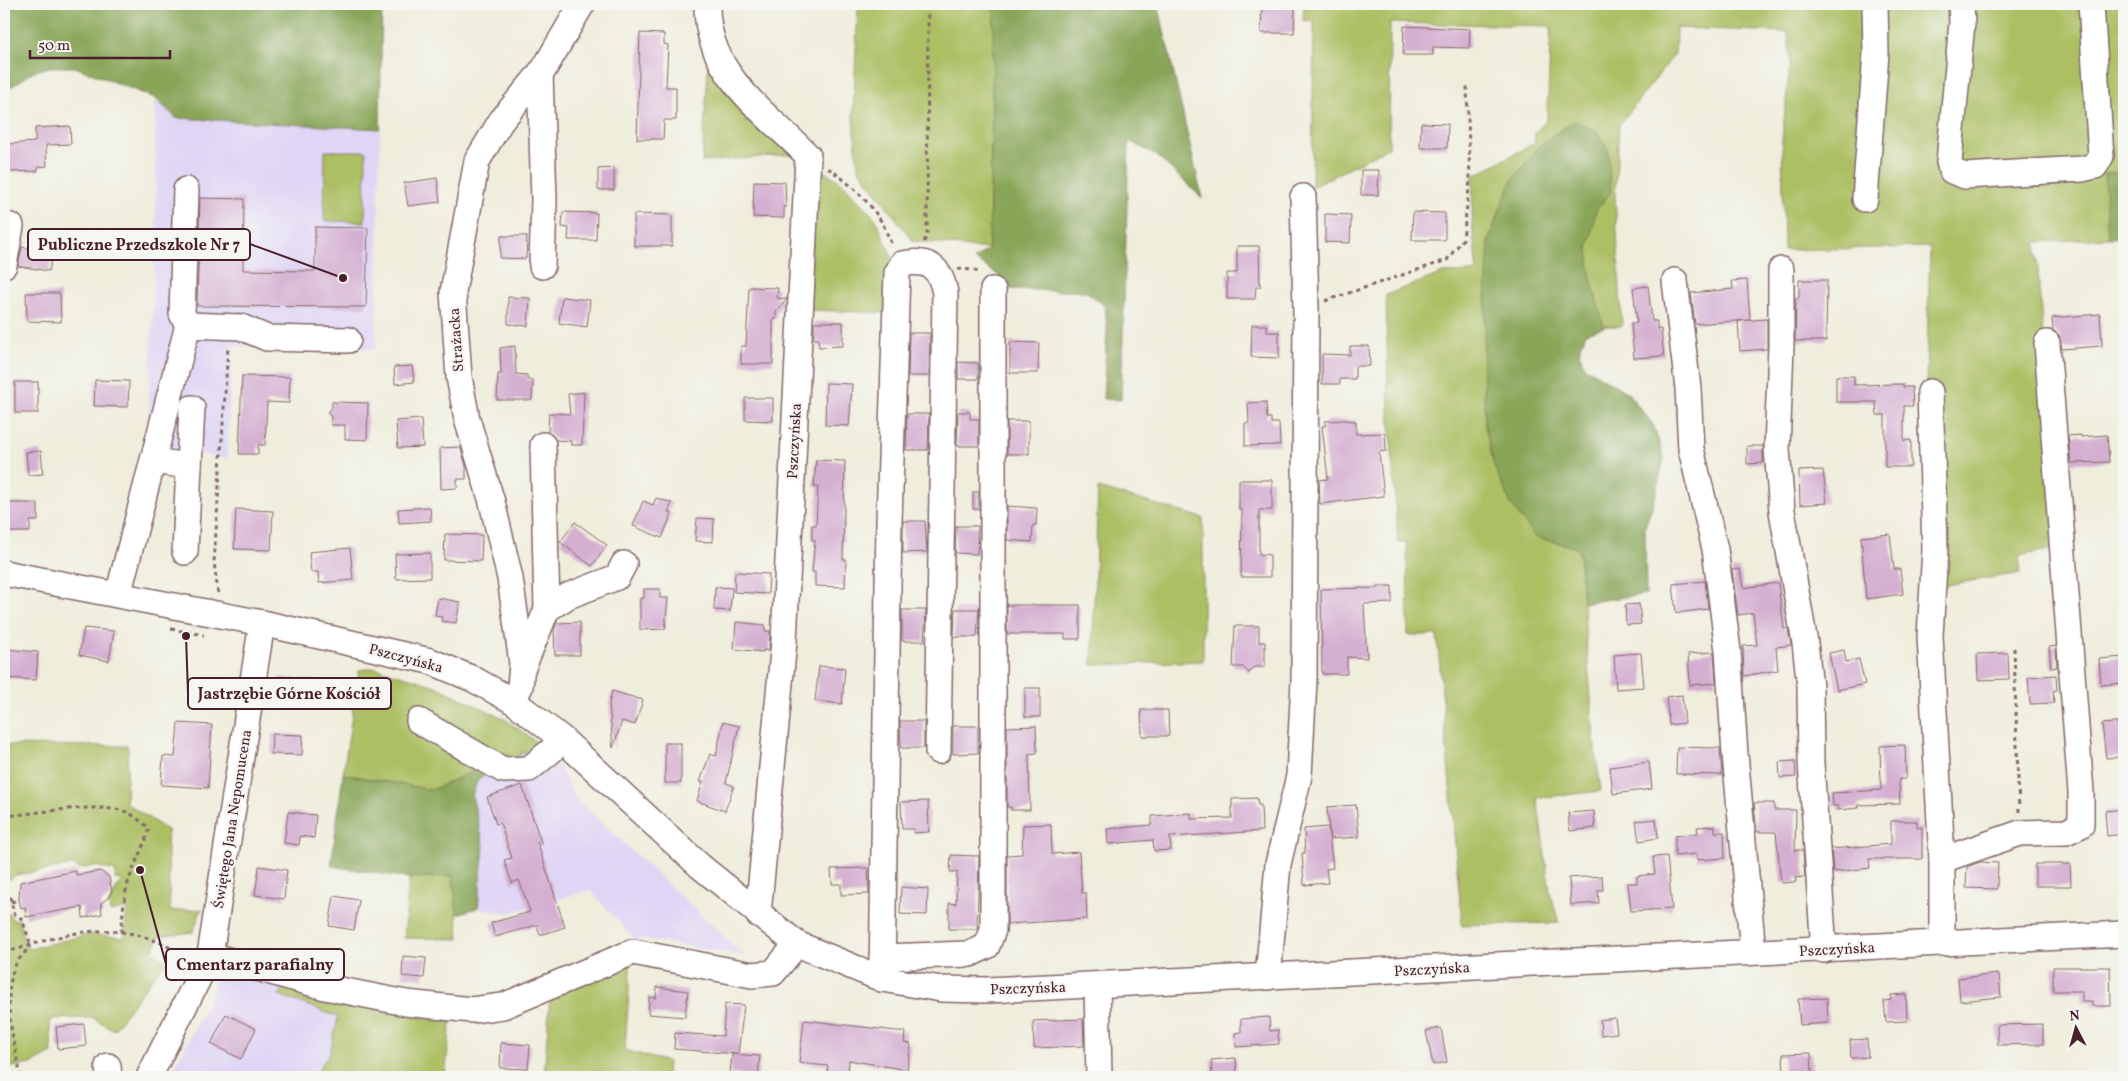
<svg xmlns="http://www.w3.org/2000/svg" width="2128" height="1081" viewBox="0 0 2128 1081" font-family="Vollkorn,serif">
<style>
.built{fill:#dfd5f5}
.green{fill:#acbf63;stroke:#7b6f47}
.forest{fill:#89a659;stroke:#6a6242}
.building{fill:#d4afd1}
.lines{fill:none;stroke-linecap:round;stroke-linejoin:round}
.minor-casing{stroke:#846769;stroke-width:28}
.path{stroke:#846769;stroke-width:3;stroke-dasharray:4 4;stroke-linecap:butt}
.minor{stroke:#fff;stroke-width:25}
.labels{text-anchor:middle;stroke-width:5;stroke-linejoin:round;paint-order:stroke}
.street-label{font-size:15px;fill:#4a1f2b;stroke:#f6f6f2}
.leader{fill:none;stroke:#4a1f2b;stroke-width:2}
.callout-dot{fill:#4a1f2b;stroke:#f6f6f2;stroke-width:2}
.callout{fill:#f6f6f2;stroke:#4a1f2b;stroke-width:2}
.callout-label{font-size:16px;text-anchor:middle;font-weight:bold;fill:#4a1f2b}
</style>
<rect width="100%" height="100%" fill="#f6f6f2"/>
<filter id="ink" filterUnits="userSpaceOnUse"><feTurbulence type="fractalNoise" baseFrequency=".02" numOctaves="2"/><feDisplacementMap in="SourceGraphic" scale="10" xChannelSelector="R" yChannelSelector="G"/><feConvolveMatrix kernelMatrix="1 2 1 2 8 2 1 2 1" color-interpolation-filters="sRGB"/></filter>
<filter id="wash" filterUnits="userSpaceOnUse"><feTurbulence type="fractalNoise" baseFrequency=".0096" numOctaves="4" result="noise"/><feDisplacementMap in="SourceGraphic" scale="20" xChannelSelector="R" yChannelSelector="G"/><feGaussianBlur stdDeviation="1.12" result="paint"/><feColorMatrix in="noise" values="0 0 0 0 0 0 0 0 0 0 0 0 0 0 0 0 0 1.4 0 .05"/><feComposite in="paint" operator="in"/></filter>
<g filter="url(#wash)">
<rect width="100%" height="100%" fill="#efeddb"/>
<g class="built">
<polygon points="155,98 177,118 380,129 376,349 232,346 227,459 146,442 148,432 156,219"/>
<polygon points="534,745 560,768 574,797 745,956 642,939 635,940 590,890 509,913 478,908 484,846 472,796 478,779"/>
<polygon points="214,965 289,982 279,995 338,1017 330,1052 314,1077 170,1077 207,1003 214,986"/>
</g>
<g class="green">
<polygon points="858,4 994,4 989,249 913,241 858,168 853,117"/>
<polygon points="1304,4 2124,4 2124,172 2105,173 2108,238 2036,242 2058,548 2019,556 2021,573 1940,586 1926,387 1930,247 1784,250 1782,140 1790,63 1788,32 1676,28 1675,54 1619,125 1615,196 1622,326 1554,327 1576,516 1595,748 1601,791 1537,798 1550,892 1559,923 1462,925 1437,635 1408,635 1407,543 1398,543 1388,392 1386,295 1443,273 1477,272 1472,223 1473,176 1535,143 1535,133 1547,120 1551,26 1390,23 1389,147 1312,187 1314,21 1303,20"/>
<polygon points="709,54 797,154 702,162"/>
<polygon points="325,151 366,151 365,222 324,221"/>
<polygon points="816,167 840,181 875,218 892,257 889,313 809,310"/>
<polygon points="1098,488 1203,518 1203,661 1092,665"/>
<polygon points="376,668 433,685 505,719 539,744 493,770 480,768 432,790 343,774 359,670"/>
<polygon points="4,745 128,746 126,803 167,830 170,911 202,909 193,932 160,936 152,952 170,963 161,966 114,1030 93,1018 50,1019 52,1053 31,1064 4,1068 4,914 10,914 12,920 19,919 24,942 29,949 91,934 124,938 127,908 110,912 109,903 121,880 115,879 116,871 95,866 79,869 74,865 16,875 4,883"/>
<polygon points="454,876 459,939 404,938 409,878"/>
<polygon points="631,960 625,1050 668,1062 667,1077 544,1077 550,996"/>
<polygon points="289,982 335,996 451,1021 445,1077 314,1077 330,1052 338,1017 279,995"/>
</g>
<g class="forest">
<polygon points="4,4 382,4 380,129 176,118 155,98 75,67 49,67 33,72 4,92"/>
<polygon points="994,4 1158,4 1202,198 1156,155 1129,141 1121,400 1103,399 1107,329 1105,306 1087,292 1009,289 998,275 974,259 989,249"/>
<polygon points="1575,121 1597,132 1608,149 1611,192 1596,210 1588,249 1591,279 1604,327 1586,333 1579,352 1585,367 1628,393 1653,425 1664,457 1656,495 1645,527 1646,594 1583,603 1579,548 1535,537 1511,504 1494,466 1485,426 1483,364 1489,238 1512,180 1544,141"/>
<polygon points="2124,172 2124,237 2108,238 2104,173"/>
<polygon points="480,768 493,770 478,779 472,796 484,846 478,908 457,914 453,876 409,878 331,866 343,774 432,790"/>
</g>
<g id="blocks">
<g class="building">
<polygon points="1262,4 1288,4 1287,7 1295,8 1294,33 1261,33"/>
<polygon points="1404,26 1470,29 1469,48 1433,47 1433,55 1403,55"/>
<polygon points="640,33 664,34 664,44 668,45 666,87 676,87 676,120 664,120 663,139 637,139"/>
<polygon points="1421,123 1448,124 1447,148 1420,148"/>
<polygon points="70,126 71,144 46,145 47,166 38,167 38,171 9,172 7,144 35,142 35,128"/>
<polygon points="614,168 614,190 598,190 598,169"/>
<polygon points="1361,170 1379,170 1378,195 1361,195"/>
<polygon points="437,178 440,202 408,206 404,183"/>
<polygon points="754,181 785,182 786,207 784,207 784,218 753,217"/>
<polygon points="200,198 244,199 243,270 315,271 315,227 368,228 366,307 197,306"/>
<polygon points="563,212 597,213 596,240 568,240 569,228 562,227"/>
<polygon points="1413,212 1445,213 1445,240 1412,240"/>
<polygon points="634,214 672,215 672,246 634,246"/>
<polygon points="1325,214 1351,215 1350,243 1325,242"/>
<polygon points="501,236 527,236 526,259 500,258"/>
<polygon points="1237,246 1259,246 1260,287 1256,287 1255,299 1227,299 1227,273 1237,273"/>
<polygon points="22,247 53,252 49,271 18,266"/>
<polygon points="1747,280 1750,320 1695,324 1691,293 1733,289 1732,281"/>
<polygon points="1799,280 1827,280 1826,341 1795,341 1796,298 1799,298"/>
<polygon points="1648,286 1652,321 1657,321 1657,329 1661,329 1664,356 1634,358 1631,323 1637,323 1633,288"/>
<polygon points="749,287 778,288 777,298 787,299 776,312 776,319 773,319 773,364 741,364 741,346 746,346"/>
<polygon points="26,293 60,293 61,322 27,321"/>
<polygon points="508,297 530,298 528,326 508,324"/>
<polygon points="562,297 590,300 587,327 559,323"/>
<polygon points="2100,314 2102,346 2062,349 2059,335 2053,330 2052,318"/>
<polygon points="1767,319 1767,349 1740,351 1738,321"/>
<polygon points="814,322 843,322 843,346 819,347 818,339 814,339"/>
<polygon points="1252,325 1267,325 1267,332 1279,332 1279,358 1251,357"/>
<polygon points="909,333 930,333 929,376 908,376"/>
<polygon points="1010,342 1039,343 1038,373 1010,373"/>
<polygon points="515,346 516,374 527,375 527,380 533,380 532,400 497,400 498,374 501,374 500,348"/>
<polygon points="1350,346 1369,346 1370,366 1355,366 1355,379 1340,379 1340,384 1322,384 1322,354 1350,355"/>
<polygon points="958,362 978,363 978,379 958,379"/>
<polygon points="412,366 414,382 395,384 394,367"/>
<polygon points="242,376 290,377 289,403 267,402 265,445 258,445 258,454 239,454"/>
<polygon points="1836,376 1854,376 1854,385 1903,384 1903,387 1912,387 1913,406 1904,406 1904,441 1911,440 1911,467 1885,467 1885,415 1877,415 1876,402 1836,402"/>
<polygon points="95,380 129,381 128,407 94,406"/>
<rect x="15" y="382" width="23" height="31"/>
<polygon points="826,383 852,384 849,426 825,425"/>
<polygon points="584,392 582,445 571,445 571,441 556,440 548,432 549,413 570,414 568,394"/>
<polygon points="745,398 773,398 773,421 745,420"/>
<polygon points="332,402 368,403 367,440 345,439 345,425 331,425 331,417 327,412 332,408"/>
<polygon points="1266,402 1267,418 1271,418 1271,423 1279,423 1280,445 1245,446 1245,423 1249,423 1248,403"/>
<polygon points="958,412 970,412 970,419 979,419 979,446 957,446"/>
<polygon points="907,414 929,414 928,450 906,450"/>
<polygon points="421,419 423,447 398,448 396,421"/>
<polygon points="1344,420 1356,421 1356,434 1385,433 1386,451 1379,452 1384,496 1320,504 1319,480 1328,479 1322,426 1325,426 1325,421"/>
<rect x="1007" y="421" width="22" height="33"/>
<polygon points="2081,435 2081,437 2107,435 2109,462 2071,463 2068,436"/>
<polygon points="1747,446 1763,446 1763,463 1747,464"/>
<polygon points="460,447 466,466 466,479 457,479 457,488 441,489 440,448"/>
<polygon points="41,451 43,474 28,475 26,452"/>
<polygon points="816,460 845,461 843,559 846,559 845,587 815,586 815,572 812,572 815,540 812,540 812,525 816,525 818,487 814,487"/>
<polygon points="1823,470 1827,503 1800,505 1799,471"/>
<polygon points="1239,480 1272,480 1272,510 1259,510 1259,554 1270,555 1270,577 1241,577 1242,510 1239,510"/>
<rect x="973" y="492" width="6" height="17"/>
<polygon points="656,498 672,503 668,512 672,513 662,538 633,526 643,501 653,505"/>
<polygon points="4,503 38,503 38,521 30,521 30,532 4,532"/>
<polygon points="1007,506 1037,508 1036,525 1033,525 1032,542 1007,540"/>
<polygon points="430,507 431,521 399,523 398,509"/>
<polygon points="236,509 273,511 271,550 234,549"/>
<polygon points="697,518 714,519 713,542 695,541"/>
<polygon points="903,521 925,521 927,552 903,553"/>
<polygon points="575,522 607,545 592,566 560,542"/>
<polygon points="956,526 978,526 977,554 955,553"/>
<polygon points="445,534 482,535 481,561 444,560"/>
<polygon points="1890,534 1894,569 1900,569 1903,594 1866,599 1861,537"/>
<polygon points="350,548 353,580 319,583 318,572 311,572 309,552"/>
<polygon points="430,553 430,578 396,579 395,554"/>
<polygon points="1740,569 1743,588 1778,583 1784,629 1788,628 1791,645 1776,647 1778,670 1744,676 1743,646 1757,645 1753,613 1738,615 1732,570"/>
<polygon points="735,572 769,574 768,594 734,592"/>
<polygon points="1705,581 1708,609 1676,613 1673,584"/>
<polygon points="1378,586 1392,586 1392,603 1364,604 1367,658 1347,657 1347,674 1322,674 1321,589 1378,588"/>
<polygon points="715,587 732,588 730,611 714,610"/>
<polygon points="644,589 660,589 660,598 668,598 665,629 640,630 640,598 644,598"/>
<polygon points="438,598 460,602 456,623 441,621 442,617 435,616"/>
<polygon points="1639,604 1641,624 1626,625 1625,605"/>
<polygon points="1007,605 1080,605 1080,639 1065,639 1065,634 1007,634"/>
<polygon points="955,609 979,609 977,637 954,637"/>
<polygon points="902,610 926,610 924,641 902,641"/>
<polygon points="580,622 580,655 555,655 554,629 557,623"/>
<polygon points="736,622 765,625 765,631 770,631 769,651 763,650 763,652 734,649"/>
<polygon points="1235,626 1259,626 1259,642 1265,642 1265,667 1254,667 1249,673 1243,667 1233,667"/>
<polygon points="84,628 114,631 109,661 79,655"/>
<polygon points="2056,646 2057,667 2051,668 2049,647"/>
<polygon points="6,649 38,652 36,680 4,678"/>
<polygon points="1844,650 1846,662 1859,659 1865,684 1837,690 1829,653"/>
<polygon points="1714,652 1716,683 1690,685 1688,654"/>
<polygon points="1641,653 1644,687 1616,689 1614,655"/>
<polygon points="2008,653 2009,679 1978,680 1977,654"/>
<polygon points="2124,657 2124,683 2101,685 2099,659"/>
<polygon points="819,666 845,668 842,704 815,701"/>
<polygon points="2056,675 2057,690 2053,691 2054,703 2030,704 2028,677"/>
<polygon points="279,677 318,681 315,708 277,705"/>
<rect x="1025" y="688" width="15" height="29"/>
<polygon points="612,691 643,700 635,725 622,721 613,748 609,703"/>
<polygon points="1682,695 1685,723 1669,725 1666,697"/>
<polygon points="1141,710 1168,710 1169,736 1142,736"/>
<polygon points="900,721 924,721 924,748 901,748"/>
<polygon points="723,722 739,726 726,783 734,786 725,811 697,801 703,782 700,782 710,754 716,756"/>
<polygon points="2124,722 2124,757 2106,758 2102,724"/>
<polygon points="178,723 212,725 208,788 161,785 163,756 175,757"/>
<polygon points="953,726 978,726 978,753 953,754"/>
<polygon points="1036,726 1037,753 1029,754 1030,810 1011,810 1011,807 1007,807 1007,727"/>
<polygon points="272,734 303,735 302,755 271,754"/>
<rect x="665" y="743" width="16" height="40"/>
<polygon points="1905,745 1906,779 1899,779 1900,804 1858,805 1859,808 1838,810 1838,806 1833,806 1832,793 1881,790 1880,746"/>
<polygon points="1677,747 1720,748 1722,775 1676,774"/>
<polygon points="1795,761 1796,777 1780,778 1779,762"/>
<polygon points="1649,762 1652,789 1613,794 1610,767"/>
<polygon points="522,785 542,845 537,841 565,927 540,935 537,925 495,937 491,923 530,912 519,880 512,883 504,860 512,858 500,823 496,824 487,797"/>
<polygon points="1257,798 1258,805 1261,805 1262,831 1170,837 1171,850 1154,851 1153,840 1108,844 1107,829 1152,825 1152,816 1191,813 1191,819 1232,818 1232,799"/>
<polygon points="928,801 929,832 914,833 914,829 902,829 901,802"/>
<polygon points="1754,803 1774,803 1774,810 1796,810 1795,850 1803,850 1805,877 1795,878 1796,882 1781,883 1776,832 1757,832"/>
<polygon points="1356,805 1359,837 1330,839 1327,807"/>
<polygon points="2124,809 2124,834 2107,836 2105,811"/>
<polygon points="1594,811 1595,828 1570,831 1568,813"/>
<polygon points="288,812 316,815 314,838 300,836 299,845 284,843"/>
<polygon points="1656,819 1658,838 1639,841 1636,821"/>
<polygon points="1891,821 1917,821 1917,828 1922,827 1922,859 1869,859 1870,868 1833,872 1831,849 1891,844"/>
<polygon points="1051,824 1052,854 1079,852 1082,893 1086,893 1087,919 1007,924 1007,855 1022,854 1023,825"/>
<polygon points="1715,826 1715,832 1724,832 1725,858 1697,860 1697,854 1675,856 1675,836 1698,833 1697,827"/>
<polygon points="1328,827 1333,868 1326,869 1328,883 1304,885 1302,853 1305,853 1304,829"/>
<polygon points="951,855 979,856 977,929 949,929 949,903 956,904 957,872 950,872"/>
<polygon points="1667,856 1672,909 1631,911 1628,883 1637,883 1637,876 1655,874 1653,857"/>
<polygon points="1980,862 1998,863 1997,889 1966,888 1967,867"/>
<polygon points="2035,864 2070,864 2071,886 2035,886"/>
<polygon points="259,866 287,870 284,899 255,895"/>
<polygon points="868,868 869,894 841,895 841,884 832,884 831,869"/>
<polygon points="76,871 76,875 100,871 109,877 112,891 108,898 101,903 102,914 83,918 82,907 26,917 25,907 21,908 19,900 20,882"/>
<polygon points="1602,876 1603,890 1598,890 1599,903 1571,905 1569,878"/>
<polygon points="901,887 928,889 927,915 900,914"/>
<polygon points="334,896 359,900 354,930 329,926"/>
<polygon points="403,956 426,958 424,978 402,976"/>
<polygon points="2053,967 2110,967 2111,1006 2092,1006 2092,1002 2082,1002 2082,991 2053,991"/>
<polygon points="1999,974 2001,997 1960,1001 1958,978"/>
<polygon points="657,987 688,991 685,1017 648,1014 649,997 656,998"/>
<polygon points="1906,994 1907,1021 1886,1022 1884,1001 1891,1000 1891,995"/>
<polygon points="1827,998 1828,1023 1800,1025 1798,999"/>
<polygon points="725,1004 744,1005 738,1054 674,1049 675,1033 723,1036"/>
<polygon points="226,1014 256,1029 241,1059 211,1044"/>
<polygon points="1269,1017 1270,1031 1278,1030 1279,1044 1236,1047 1235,1033 1241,1032 1241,1019"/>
<polygon points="1615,1018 1617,1033 1601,1035 1600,1020"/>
<polygon points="1083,1019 1084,1046 1034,1048 1033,1021"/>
<polygon points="804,1020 905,1032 904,1043 911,1044 907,1070 849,1060 848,1077 827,1077 828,1066 799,1063"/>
<polygon points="84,1024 86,1046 58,1049 56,1027"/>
<polygon points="2043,1024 2043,1044 1998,1045 1997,1025"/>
<polygon points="1441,1028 1447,1062 1433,1065 1426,1031"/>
<polygon points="1867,1039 1868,1057 1851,1058 1850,1040"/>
<polygon points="501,1043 530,1045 528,1069 500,1068"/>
<polygon points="1811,1053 1812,1073 1784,1074 1783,1054"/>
<polygon points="732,1054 760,1056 758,1076 730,1074"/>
<polygon points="1236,1058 1237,1073 1212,1075 1211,1060"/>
</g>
</g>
</g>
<g filter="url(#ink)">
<use href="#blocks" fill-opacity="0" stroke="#846769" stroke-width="1"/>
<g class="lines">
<g class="minor-casing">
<g id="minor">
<path d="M707,4C706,75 764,110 808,156L784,641L758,914"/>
<polyline points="1961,4 1962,23 1949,162 1952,171 1965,176 2082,169 2095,166 2101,156 2091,4"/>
<polyline points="540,73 544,200 542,266"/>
<polyline points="1865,199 1876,53 1875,4"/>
<polyline points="4,265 11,226"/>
<polyline points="1781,270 1781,347 1777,449 1782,511 1805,643 1810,687 1811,763 1824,950"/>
<polyline points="1675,281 1688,388 1691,449 1715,549 1728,651 1735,754 1753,952"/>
<polyline points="188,325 241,327 267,338 348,340"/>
<polyline points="1930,392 1935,549 1930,636 1942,860 1942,943"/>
<polyline points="543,445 547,609 568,596 617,577 624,564"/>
<polyline points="153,461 189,466 192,408"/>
<polyline points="185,552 189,466"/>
<polyline points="4,573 262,623 430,661 473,679 513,701 561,738 700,866 797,944 882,979 941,989 987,990 2124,934"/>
<polyline points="118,595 188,325 182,314 186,190"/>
<polyline points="523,667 547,609"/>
<polyline points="513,701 520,687 522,663 510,578 492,502 467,419 459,377 453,292 477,161 501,121 544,69 582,4"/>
<polyline points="419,721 503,770 529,769 552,750 561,738"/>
<polyline points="1942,860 2020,833 2066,832 2081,825 2081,792 2047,343"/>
<polyline points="210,955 325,987 406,1003 472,1010 503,1006 633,952 752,975 773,973 797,944"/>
<polyline points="882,957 970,954 987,946 993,930 993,290"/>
<polyline points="1268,977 1278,864 1299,776 1304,681 1306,308 1303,197"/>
<path d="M882,979L889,521L897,273L902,264C928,259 940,266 945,293L938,751"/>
<polyline points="1097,985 1099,1077"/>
<polyline points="108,1066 109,1077"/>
<polyline points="149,1077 210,955 262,623"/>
</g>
</g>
<g class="path">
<path d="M828,168C847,181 866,198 879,218C885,226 888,237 893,247"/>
<polyline points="924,242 927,235 928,4"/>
<polyline points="958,269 974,270 981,274"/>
<polyline points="1325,301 1447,260 1463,239 1470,180 1467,85"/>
<polyline points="218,593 214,562 228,347"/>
<polyline points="171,629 204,635"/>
<polyline points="2014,648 2019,813"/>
<path d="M4,816C41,813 83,804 120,810C131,812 140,821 149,828C144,847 134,864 128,883C123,899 123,916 121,933"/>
<polyline points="4,892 10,896 14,914 22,919 31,945"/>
<polyline points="11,902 19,900"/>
<path d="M4,953C57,937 101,919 156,941C167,945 177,952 186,958"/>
<path d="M21,1077C14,1042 2,1003 14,968C17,960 25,953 30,946"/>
</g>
<use href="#minor" class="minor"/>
</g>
</g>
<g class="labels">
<g class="street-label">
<text transform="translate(456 340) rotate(-94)" y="5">Strażacka</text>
<text transform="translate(794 441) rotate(-87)" y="5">Pszczyńska</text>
<text transform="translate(406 658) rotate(15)" y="5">Pszczyńska</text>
<text transform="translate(232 819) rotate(-81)" y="5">Świętego Jana Nepomucena</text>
<text transform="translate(1837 949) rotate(-3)" y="5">Pszczyńska</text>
<text transform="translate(1432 969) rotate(-3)" y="5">Pszczyńska</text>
<text transform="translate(1028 988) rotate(-2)" y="5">Pszczyńska</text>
</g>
</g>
<path class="leader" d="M343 278L250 244M186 636L188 693M140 870L166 964"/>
<g class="callout-dot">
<circle cx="343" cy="278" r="5"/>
<circle cx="186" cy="636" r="5"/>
<circle cx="140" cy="870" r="5"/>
</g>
<g class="callout">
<rect x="28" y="229" width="222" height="31" rx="5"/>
<rect x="188" y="678" width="203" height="31" rx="5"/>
<rect x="166" y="949" width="178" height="31" rx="5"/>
</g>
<g class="callout-label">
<text x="139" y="250">Publiczne Przedszkole Nr 7</text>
<text x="289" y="699">Jastrzębie Górne Kościół</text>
<text x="255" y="970">Cmentarz parafialny</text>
</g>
<rect width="2128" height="1081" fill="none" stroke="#f6f6f2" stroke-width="20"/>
<g transform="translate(2076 1028) rotate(354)" stroke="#f6f6f2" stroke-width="4" paint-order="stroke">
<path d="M0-4L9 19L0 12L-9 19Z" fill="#4a1f2b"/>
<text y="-8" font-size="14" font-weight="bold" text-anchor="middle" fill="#4a1f2b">N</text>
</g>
<path d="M30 50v8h140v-8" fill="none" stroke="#4a1f2b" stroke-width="2.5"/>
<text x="38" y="50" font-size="15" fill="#4a1f2b" stroke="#f6f6f2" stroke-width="4" paint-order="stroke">50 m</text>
</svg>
